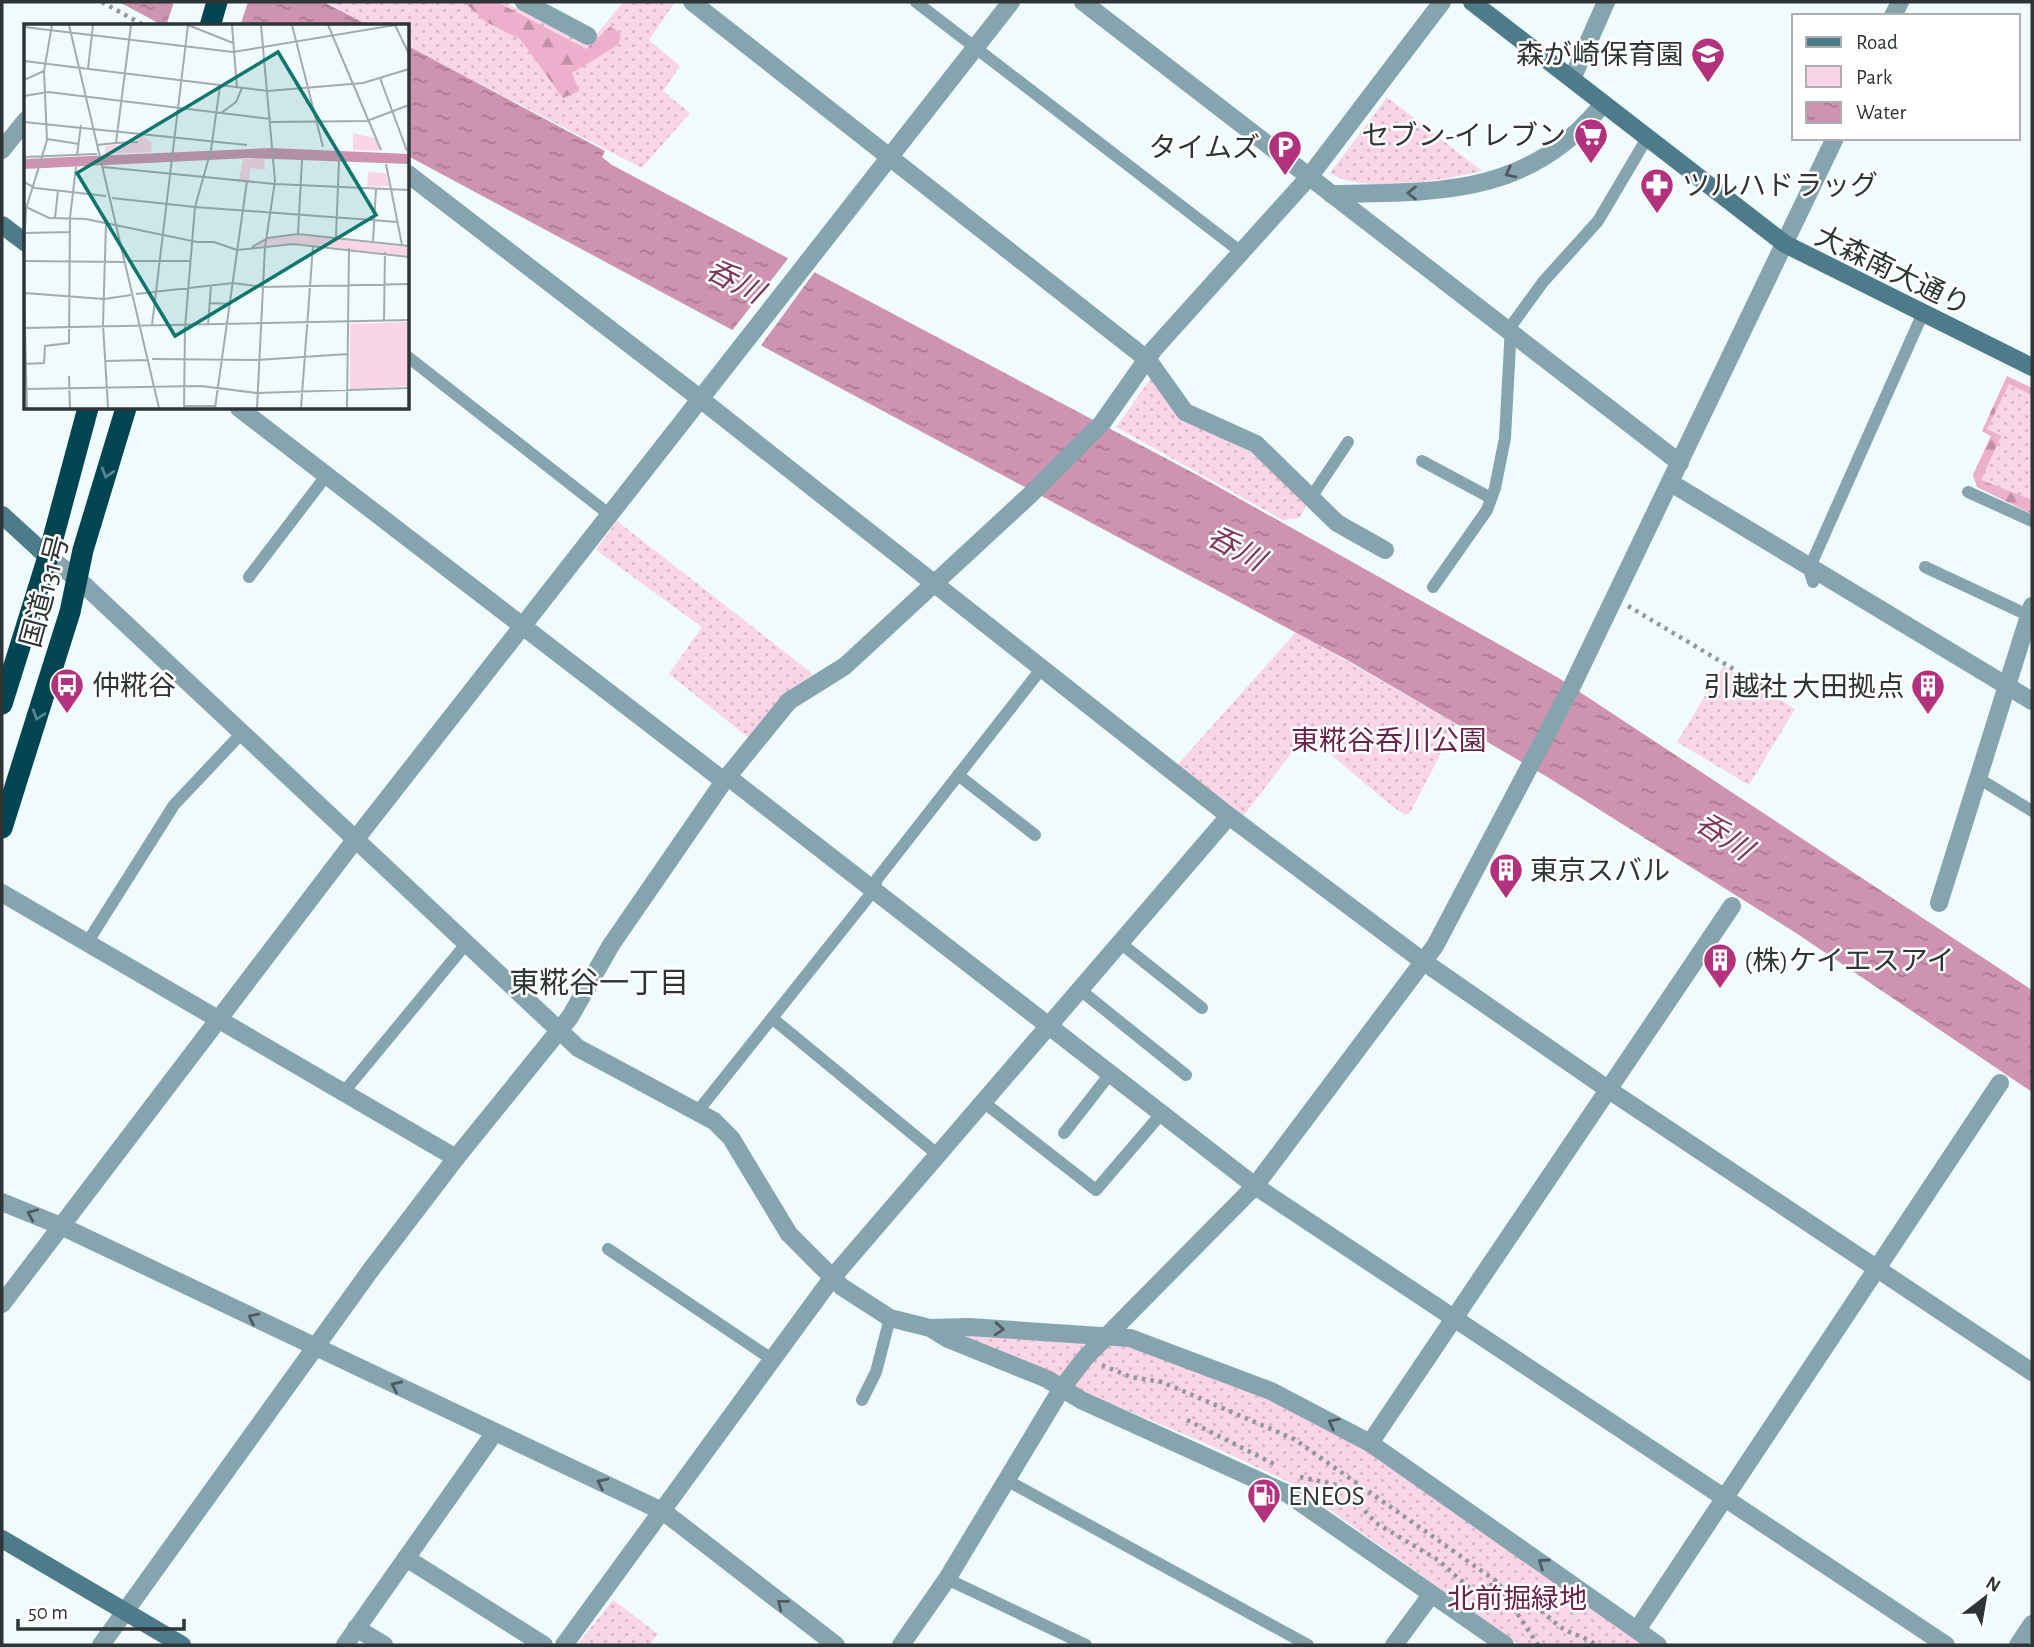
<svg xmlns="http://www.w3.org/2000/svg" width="2034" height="1647" viewBox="0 0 2034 1647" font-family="'Alegreya Sans','Noto Sans JP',sans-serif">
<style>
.green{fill:url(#green-dots)}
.forest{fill:url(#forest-firs)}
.water{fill:url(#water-ripples)}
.pier{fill:#f0fbfe}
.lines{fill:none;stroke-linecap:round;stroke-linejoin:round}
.path{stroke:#91999b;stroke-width:4.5;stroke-dasharray:3.5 5;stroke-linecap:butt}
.lane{stroke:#86a4ad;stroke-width:12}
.street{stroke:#86a4ad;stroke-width:18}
.secondary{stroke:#4d7b89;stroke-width:18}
.highway{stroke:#014452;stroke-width:21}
.oneway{stroke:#4d5b60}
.oneway2{stroke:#5a858f}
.labels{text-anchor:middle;stroke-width:5;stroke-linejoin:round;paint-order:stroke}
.poi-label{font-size:28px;fill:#2f3436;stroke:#fff;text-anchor:start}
.street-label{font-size:28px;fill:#2f3436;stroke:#fff}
.park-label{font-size:28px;fill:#68234a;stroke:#fff}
.water-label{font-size:30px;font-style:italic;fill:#7c355c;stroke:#fff}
.neighbourhood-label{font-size:30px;fill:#2f3436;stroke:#fff}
.inset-road{fill:none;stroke:#a3abae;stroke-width:2}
.view{fill:#0f766e;fill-opacity:0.15;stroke:#0f766e;stroke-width:3.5}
.inset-edge{fill:none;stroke:#2f3436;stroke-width:3.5}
</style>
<defs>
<pattern id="green-dots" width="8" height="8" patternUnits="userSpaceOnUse" patternTransform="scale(1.75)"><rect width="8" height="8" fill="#f9d5e5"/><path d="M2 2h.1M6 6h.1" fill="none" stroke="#d6b7c5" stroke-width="1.8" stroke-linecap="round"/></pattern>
<pattern id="forest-firs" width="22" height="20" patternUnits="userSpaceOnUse" patternTransform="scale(1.75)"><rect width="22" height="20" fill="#ecafcc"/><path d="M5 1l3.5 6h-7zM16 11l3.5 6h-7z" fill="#c08fa6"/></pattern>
<pattern id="water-ripples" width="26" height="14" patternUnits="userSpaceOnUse" patternTransform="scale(1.75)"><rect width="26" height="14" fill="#ce93b0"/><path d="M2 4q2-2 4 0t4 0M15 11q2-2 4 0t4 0" fill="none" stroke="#a87990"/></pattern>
</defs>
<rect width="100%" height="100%" fill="#f0fbfe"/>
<g class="green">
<polygon points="327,2 504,2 588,45 623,2 675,2 649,40 680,66 663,91 690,113 642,168 408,46 408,26 370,26"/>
<path d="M1387,97L1482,171C1444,180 1363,195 1330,173Z"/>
<polygon points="2007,376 2032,388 2032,514 1977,487 1973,475 1991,436 1982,431"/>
<polygon points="1151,378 1209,430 1251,453 1299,493 1306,505 1300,518 1283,520 1116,427"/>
<polygon points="617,521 813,674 787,693 749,738 669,674 702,627 596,550"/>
<polygon points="1296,632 1456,724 1410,813 1405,815 1392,806 1306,734 1238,823 1172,771"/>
<polygon points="1723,666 1795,709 1749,785 1677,742"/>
<polygon points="973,1329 1127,1343 1269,1396 1367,1446 1649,1645 1520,1645 1293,1484 1205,1443 954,1338"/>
<polygon points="613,1600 658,1634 649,1645 577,1645"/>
</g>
<g class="forest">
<polygon points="464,2 497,2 586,49 611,26 621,35 618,45 572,73 579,91 563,98 520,39 486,22"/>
<polygon points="2007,376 2032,388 2032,395 2009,384 1987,429 2001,436 1981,480 2032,500 2032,514 1977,487 1973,475 1991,436 1982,431"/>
</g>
<g class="water">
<polygon points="119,2 324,2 370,26 164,26"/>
<polygon points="408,46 605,151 602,157 612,165 1199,476 1557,677 2032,990 2032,1092 1796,933 1549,778 1347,660 408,156"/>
</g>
<g class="pier">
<polygon points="174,2 248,2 240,26 166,26"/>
<polygon points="790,256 816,270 759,348 731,332"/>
</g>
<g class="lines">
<g class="path">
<polyline points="102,2 145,26"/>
<polyline points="1628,606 1782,698"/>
<polyline points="1102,1365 1131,1377 1162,1382 1294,1439 1496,1581 1538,1645"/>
<polyline points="1187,1420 1274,1464"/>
<path d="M1300,1477L1342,1486L1376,1523L1438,1560L1473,1591C1509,1570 1535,1609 1562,1628C1573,1635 1586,1637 1596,1645"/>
</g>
<g class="lane">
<polyline points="916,2 1241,252"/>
<polyline points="408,357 610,515"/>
<polyline points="1422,461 1491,498"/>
<polyline points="1968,492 2032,521"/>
<polyline points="1312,496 1348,442"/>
<polyline points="1925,567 2032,617"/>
<polyline points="249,577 326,476"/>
<polyline points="1813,582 1809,569 1923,313"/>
<polyline points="1433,587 1487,510 1495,488 1505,438 1511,326 1543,282 1598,221 1647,138"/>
<polyline points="958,775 1035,835"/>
<polyline points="1978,778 2032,811"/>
<polyline points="1119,942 1202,1008"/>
<polyline points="87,943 174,805 241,734"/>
<polyline points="1079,989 1186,1075"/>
<polyline points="772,1018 937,1154"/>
<polyline points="343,1093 466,944"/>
<polyline points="982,1101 1096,1190 1161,1114"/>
<polyline points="698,1111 874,890 877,879 1042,668"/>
<polyline points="1064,1133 1110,1074"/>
<polyline points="608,1249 773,1360"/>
<polyline points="862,1400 876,1372 890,1318"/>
<polyline points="1008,1481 1308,1645"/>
<polyline points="947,1579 1086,1645"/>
</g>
<g class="street">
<polyline points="524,2 588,36"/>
<polyline points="692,2 1148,360 1185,412 1256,444 1337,523 1385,550"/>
<polyline points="1083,2 1680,463"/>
<polyline points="1893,16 1900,2"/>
<polyline points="1572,79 1606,2"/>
<polyline points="2,150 26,120"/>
<polyline points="408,174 689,390 1229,816 1424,962 1609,1090 2032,1372"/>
<path d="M1331,194C1439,192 1528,197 1603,104"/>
<polyline points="239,408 724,781"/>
<polyline points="1671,483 2032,701"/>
<polyline points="48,557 79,580 578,1048 714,1121 731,1138 789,1234 842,1287 890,1318 930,1328 969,1327 1130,1338 1271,1391 1370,1443 1658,1645"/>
<polyline points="728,777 1255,1186 1946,1645"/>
<polyline points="2,893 456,1158"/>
<polyline points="1939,903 2032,606"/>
<polyline points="2,1202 61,1226 664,1512 836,1645"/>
<polyline points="2,1304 355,840 1011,2"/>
<polyline points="932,1329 948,1339 1047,1379 1081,1400 1288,1494 1505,1645"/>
<polyline points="1370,1443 1732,906"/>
<polyline points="406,1558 544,1645"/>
<polyline points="356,1628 384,1645"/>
<polyline points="1637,1630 2000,1083"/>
<polyline points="101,1645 370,1271 456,1158 570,1017 611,945 724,781 789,701 845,666 1030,495 1102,423 1154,349 1309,177 1442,2"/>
<polyline points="345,1645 495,1432"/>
<polyline points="564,1645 832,1278 1229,816"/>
<polyline points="901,1645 947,1579 1062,1388 1085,1358 1255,1186 1435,946 1573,684 1835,138"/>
<polyline points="1394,1645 1431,1595"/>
<polyline points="2018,1645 2032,1624"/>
</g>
<g class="secondary">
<polyline points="1472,2 1785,244 2032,367"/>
<polyline points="2,225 26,243"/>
<polyline points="2,515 48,557"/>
<polyline points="2,1539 182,1645"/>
</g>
<g class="highway">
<polyline points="210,26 217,2"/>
<polyline points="2,704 48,557 88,408"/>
<polyline points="2,828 70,612 83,550 126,408"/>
</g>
</g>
<defs><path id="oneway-chevron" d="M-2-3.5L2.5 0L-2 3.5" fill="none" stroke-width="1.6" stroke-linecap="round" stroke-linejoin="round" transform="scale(1.75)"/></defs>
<g class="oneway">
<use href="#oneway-chevron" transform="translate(1510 173) rotate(153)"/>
<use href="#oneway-chevron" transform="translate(1412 193) rotate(180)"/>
<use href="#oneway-chevron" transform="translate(32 1214) rotate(-157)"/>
<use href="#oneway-chevron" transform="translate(253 1318) rotate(-154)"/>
<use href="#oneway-chevron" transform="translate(999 1329) rotate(4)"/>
<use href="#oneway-chevron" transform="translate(396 1386) rotate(-155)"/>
<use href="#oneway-chevron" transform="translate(1333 1423) rotate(-153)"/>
<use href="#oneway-chevron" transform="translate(602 1483) rotate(-154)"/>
<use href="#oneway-chevron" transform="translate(1543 1563) rotate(-145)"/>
<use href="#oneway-chevron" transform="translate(782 1604) rotate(-142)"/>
</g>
<g class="oneway2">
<use href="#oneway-chevron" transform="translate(107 473) rotate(107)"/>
<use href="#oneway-chevron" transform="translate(38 715) rotate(108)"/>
</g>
<defs>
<g id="school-pin" transform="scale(1.75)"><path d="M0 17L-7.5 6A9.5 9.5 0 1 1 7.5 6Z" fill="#b2327d" stroke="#fff"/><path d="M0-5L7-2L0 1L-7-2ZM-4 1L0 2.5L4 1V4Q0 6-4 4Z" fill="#fff"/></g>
<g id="supermarket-pin" transform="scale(1.75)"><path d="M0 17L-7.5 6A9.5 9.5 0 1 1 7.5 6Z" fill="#b2327d" stroke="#fff"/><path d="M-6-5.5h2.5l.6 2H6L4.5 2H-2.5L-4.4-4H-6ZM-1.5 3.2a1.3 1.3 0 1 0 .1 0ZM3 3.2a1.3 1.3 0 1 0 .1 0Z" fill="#fff"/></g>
<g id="parking-pin" transform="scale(1.75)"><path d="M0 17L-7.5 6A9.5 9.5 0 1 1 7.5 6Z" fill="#b2327d" stroke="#fff"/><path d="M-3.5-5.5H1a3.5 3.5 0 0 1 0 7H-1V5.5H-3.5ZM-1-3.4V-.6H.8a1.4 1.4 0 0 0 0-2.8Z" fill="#fff"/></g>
<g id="pharmacy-pin" transform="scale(1.75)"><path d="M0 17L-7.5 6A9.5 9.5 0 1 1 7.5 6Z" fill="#b2327d" stroke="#fff"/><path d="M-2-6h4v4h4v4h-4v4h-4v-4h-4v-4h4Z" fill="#fff"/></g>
<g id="bus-pin" transform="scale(1.75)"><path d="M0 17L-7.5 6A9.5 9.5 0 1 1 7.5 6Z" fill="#b2327d" stroke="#fff"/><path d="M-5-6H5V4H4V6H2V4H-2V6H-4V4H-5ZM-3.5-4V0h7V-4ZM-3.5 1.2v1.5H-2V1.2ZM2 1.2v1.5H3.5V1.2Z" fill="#fff"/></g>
<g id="building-pin" transform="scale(1.75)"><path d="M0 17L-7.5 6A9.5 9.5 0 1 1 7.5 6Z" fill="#b2327d" stroke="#fff"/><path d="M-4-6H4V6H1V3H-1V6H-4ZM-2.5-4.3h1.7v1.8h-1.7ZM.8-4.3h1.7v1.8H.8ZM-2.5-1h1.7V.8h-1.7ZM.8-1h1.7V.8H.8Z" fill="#fff"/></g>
<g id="fuel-pin" transform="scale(1.75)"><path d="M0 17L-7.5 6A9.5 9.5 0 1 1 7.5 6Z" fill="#b2327d" stroke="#fff"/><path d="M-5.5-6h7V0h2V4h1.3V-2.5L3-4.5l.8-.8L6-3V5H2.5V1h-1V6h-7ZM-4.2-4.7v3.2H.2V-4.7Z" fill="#fff"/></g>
</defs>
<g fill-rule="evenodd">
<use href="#school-pin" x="1708" y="54"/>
<use href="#supermarket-pin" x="1591" y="135"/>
<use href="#parking-pin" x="1285" y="147"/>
<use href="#pharmacy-pin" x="1657" y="185"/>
<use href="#bus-pin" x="67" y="685"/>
<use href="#building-pin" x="1928" y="686"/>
<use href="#building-pin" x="1506" y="870"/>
<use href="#building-pin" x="1720" y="960"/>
<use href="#fuel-pin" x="1264" y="1495"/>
</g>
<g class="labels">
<g class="poi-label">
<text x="1684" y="64" text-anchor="end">森が崎保育園</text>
<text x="1566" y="145" text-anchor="end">セブン-イレブン</text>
<text x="1260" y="157" text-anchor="end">タイムズ</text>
<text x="1682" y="195">ツルハドラッグ</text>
<text x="92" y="695">仲糀谷</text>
<text x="1904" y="696" text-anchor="end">引越社 大田拠点</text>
<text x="1530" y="880">東京スバル</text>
<text x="1744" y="970">(株)ケイエスアイ</text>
<text x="1288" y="1505">ENEOS</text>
</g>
<g class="street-label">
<text transform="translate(1893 270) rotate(26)" y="10">大森南大通り</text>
<text transform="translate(44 591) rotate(-75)" y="10">国道131号</text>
</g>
<g class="park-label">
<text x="1389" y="750">東糀谷呑川公園</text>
<text x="1517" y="1608">北前掘緑地</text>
</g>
<g class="water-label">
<text transform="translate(735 281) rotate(28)" y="10">呑川</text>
<text transform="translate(1236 548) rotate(29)" y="10">呑川</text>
<text transform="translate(1724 836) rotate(34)" y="10">呑川</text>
</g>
<g class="neighbourhood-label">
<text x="599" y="993">東糀谷一丁目</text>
</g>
</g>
<g transform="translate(24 24)">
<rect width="385" height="385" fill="#f0fbfe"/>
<path d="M115,109L128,119L127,128L81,130V122L114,119ZM329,109L351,114L356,127L329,126ZM240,134L241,146L226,144L225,157L215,156L219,135ZM344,148L362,149L365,162L343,163ZM274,211L385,223V232L269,219L228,223L244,215ZM385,298V362L326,365V300Z" fill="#f9d5e5"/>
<path d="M247,124L385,130V140L226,134L0,145V135Z" fill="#ce93b0"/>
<path class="inset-road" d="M45,1L135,384M164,1L209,19M208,1L213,64M268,1L299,123M304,1L357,126M0,3L209,28L371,1L385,30M0,37L244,67L339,59L385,45M64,45L69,1M356,54L383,127M0,56L20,47M0,72L24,68L247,95M197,89L212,78L218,64M0,98L223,121M247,98L343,97L385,81M23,115L55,120M92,119L114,118M72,121L92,119L107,1M53,131L57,101M0,133L73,130M362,140L378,221M79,143L251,160L385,166M0,158L11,164L82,172M88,174L171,183M0,182L25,194L62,195L173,218H190L213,226L269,220L385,233M171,183L374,198M31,194L34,167M82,200L79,300L84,384M1,209L46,208M274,210L278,136M312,213L315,137M349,217L352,165M228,223L244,214L274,210L385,222M0,227L2,185L23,116L20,47L28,1M0,237L100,238M104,237H167M0,265L3,384M0,269L80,275L107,271M112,270L209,259L240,263L385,260M186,279L207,280M360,297L361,228M128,301L164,1M184,301L187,261M0,304L385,296M128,335L233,336L324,330M81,337L123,336M0,340L20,339L21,322L45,319L46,194L52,143M45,352L46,384M0,365L177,362L233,369L385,364M160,382H191M160,384L161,304L171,183L187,126L196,62M191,384L223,157M233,384L241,223L251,157L237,1M277,384L289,222M323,384L325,224"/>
<path class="view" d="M254,28L352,191L151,312L53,149Z"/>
<rect width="385" height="385" class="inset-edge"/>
</g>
<rect width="2034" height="1647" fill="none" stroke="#2f3436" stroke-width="7"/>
<rect x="1792" y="14" width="228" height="126" fill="#ffffff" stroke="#acaeaf" stroke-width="2"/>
<rect x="1806" y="37" width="35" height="10" fill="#4d7b89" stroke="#acaeaf" stroke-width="2"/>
<text x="1856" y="49" font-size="21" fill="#2f3436">Road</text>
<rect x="1806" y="66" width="35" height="21" fill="#f9d5e5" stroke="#acaeaf" stroke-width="2"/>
<text x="1856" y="84" font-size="21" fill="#2f3436">Park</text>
<rect x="1806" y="102" width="35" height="21" fill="url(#water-ripples)" stroke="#acaeaf" stroke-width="2"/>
<text x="1856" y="119" font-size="21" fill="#2f3436">Water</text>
<g transform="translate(1985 1598) rotate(31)" stroke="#ffffff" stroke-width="5" paint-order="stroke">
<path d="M0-5L12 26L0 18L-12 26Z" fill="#2f3436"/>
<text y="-10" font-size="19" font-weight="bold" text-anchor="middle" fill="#2f3436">N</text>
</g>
<path d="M18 1619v10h166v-10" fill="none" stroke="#2f3436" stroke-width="3.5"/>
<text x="28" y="1619" font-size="21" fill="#2f3436" stroke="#ffffff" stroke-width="5" paint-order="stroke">50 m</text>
</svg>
